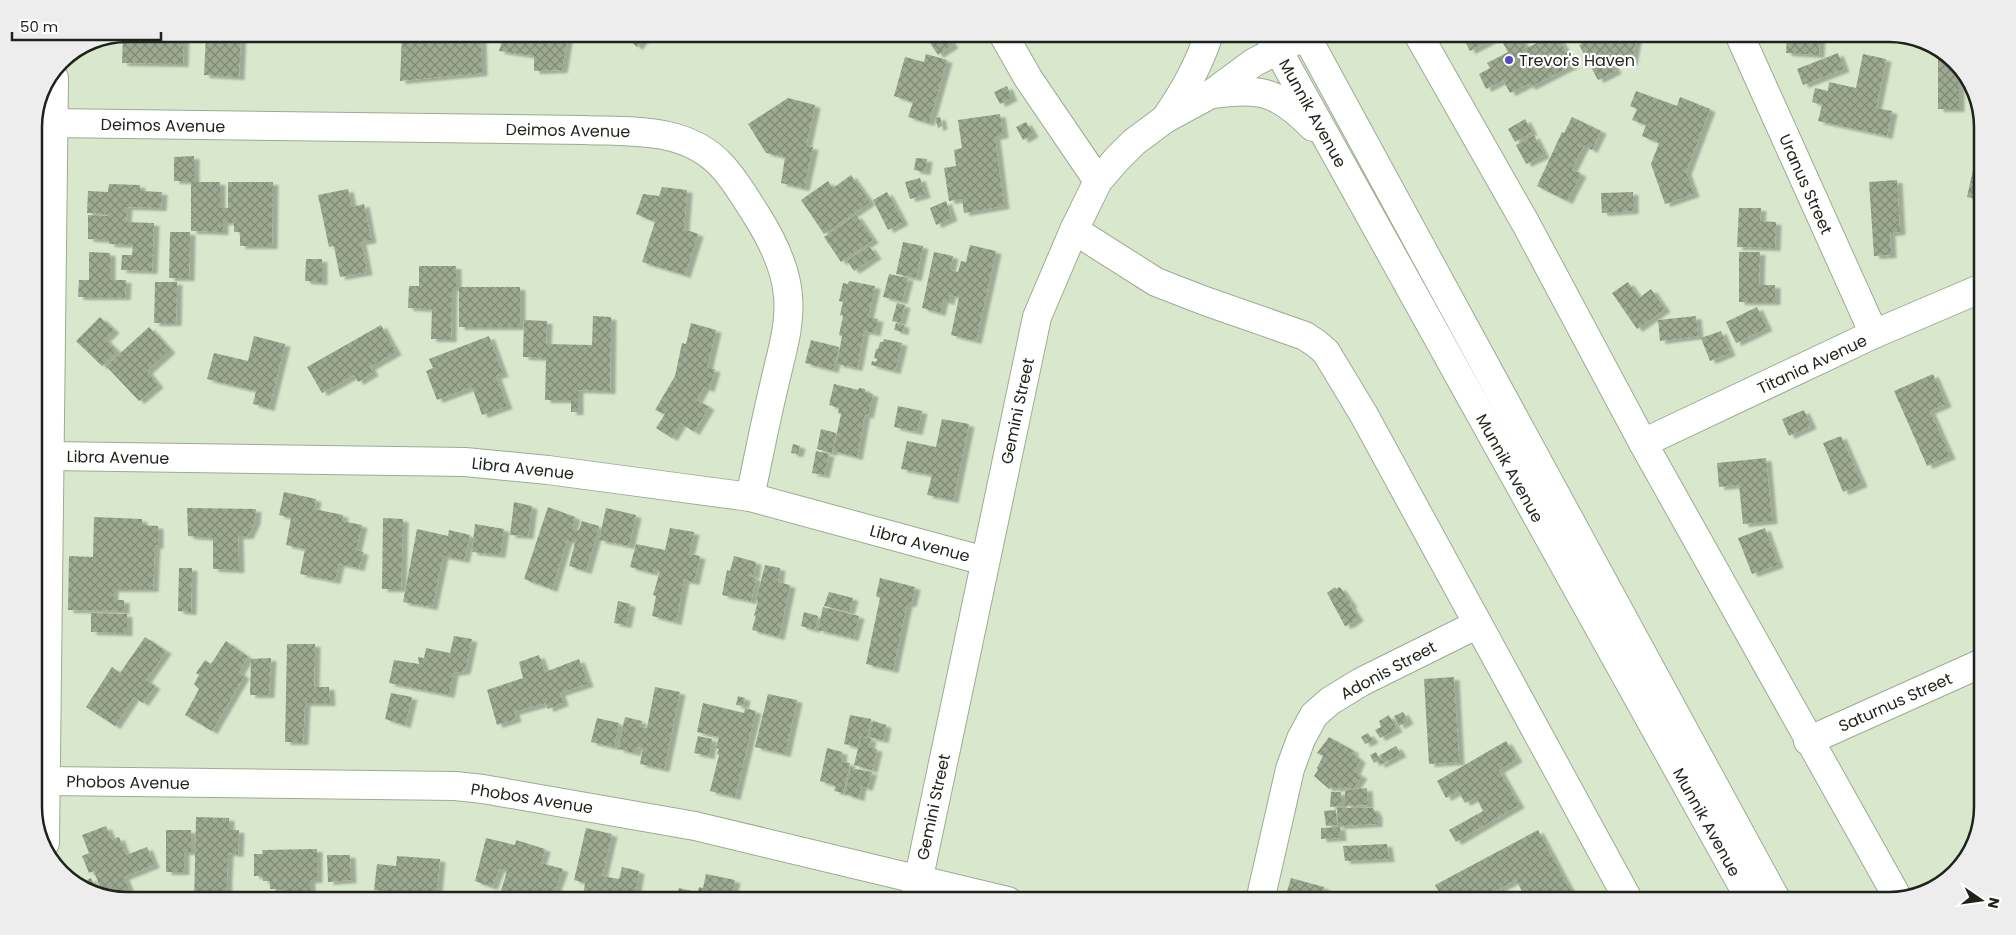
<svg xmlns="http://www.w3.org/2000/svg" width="2016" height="935" viewBox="0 0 2016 935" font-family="Poppins,sans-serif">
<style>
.building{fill:url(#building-cross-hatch);filter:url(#shadow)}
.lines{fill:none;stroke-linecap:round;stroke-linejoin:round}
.minor-casing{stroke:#9dab91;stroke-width:30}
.major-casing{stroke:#9dab91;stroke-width:30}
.minor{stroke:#fff;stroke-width:28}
.major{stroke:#fff;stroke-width:28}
.poi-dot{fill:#514ac1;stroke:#fff;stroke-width:2}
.labels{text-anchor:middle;stroke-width:4.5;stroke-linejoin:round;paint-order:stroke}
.poi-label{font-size:16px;fill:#1e241a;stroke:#fff;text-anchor:start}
.street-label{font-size:16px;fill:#1e241a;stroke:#fff}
.rim{fill:none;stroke:#1e241a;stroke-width:2.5}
</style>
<defs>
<pattern id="building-cross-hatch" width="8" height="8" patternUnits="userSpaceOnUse" patternTransform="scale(1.25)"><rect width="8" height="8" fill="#9daa91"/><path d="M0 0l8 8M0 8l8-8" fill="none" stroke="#7f8a76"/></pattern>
<filter id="shadow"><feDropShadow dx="5.5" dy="3" stdDeviation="1" flood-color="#0004"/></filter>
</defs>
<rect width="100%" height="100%" fill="#d9e8cd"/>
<g class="building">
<polygon points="128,34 184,34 183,64 122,63 123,35"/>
<polygon points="206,34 241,34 239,77 204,75"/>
<polygon points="402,34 481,34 482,73 400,81"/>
<polygon points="504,34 568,34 562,70 534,71 534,56 499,51"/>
<polygon points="623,34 647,34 637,47"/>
<polygon points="924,34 946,34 953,45 938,55"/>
<polygon points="1461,34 1519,34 1526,48 1557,34 1573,65 1530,87 1528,84 1510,93 1503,80 1486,89 1479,74 1490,68 1487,63 1508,52 1499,36 1470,51"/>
<polygon points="1600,34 1637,34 1632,62 1609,57 1616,71 1598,80 1579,45"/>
<polygon points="1787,34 1820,34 1819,55 1786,53"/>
<polygon points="1938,52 1959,69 1959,109 1938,109"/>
<polygon points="1838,53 1844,69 1803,85 1797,69"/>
<polygon points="926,54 947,60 929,123 908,117 913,102 894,96 905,57 924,62"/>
<polygon points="1863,54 1886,59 1876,108 1892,111 1887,136 1818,121 1822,105 1812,102 1815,88 1828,91 1829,82 1856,88"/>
<polygon points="1007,86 1012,98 1000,104 994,92"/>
<polygon points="1636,91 1677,106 1680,97 1710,109 1686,172 1694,194 1665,204 1651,164 1659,143 1642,136 1646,125 1632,120 1637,109 1630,106"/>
<polygon points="788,98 815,105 806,146 813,147 804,188 781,183 785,157 766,153 748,124"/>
<polygon points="1000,114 1003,135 995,137 1004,206 964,213 962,199 949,201 944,168 956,166 954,150 962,148 958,120"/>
<polygon points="940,117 942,126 938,128 935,118"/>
<polygon points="1572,117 1601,131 1592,150 1584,145 1572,169 1581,174 1567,201 1537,186 1562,132 1564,133"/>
<polygon points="1525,119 1532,132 1515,142 1508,129"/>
<polygon points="1026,122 1033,134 1023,140 1016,127"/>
<polygon points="1534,135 1544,155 1526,164 1516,145"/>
<polygon points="194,156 194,182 220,182 220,208 228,208 228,182 273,182 272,246 240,246 240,232 234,232 234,222 223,222 223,232 191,231 191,181 174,181 174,157"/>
<polygon points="916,158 927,159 925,172 914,170"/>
<polygon points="1973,170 1982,172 1982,222 1973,220 1977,199 1967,197"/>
<polygon points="851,175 870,202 824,234 801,200 828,181 833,188"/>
<polygon points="920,178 925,195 910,199 905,182"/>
<polygon points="1897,180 1900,232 1890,233 1891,255 1874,256 1869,182"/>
<polygon points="109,184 140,185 140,191 162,192 161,208 127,207 126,222 154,223 152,271 121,270 122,255 132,255 133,245 109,244 109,240 88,239 88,215 108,216 108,214 87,213 88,191 108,192"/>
<polygon points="662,187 687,190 684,229 698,234 685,275 642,262 655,222 636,214 643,194 659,196"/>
<polygon points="348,189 352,207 364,204 371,240 361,242 367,272 340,277 334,246 329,247 318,195"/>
<polygon points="887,192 903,222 888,230 873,200"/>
<polygon points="1633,192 1633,211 1602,213 1601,193"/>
<polygon points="946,201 952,218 936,225 930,208"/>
<polygon points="1739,208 1761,208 1760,221 1776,222 1775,248 1737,247"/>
<polygon points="856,215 873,240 841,262 824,237"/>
<polygon points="170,232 190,232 189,278 169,278"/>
<polygon points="903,242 923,246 916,278 896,274"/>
<polygon points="970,245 996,251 976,341 951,335 959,297 950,295 949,302 943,300 940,313 922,308 934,252 953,256 950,270 958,272 961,261 966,262"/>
<polygon points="869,246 876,256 854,271 847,261"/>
<polygon points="89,252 110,253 110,280 126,280 125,297 78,297 79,280 89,280"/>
<polygon points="1739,252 1760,252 1759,285 1775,285 1775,302 1739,302"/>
<polygon points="306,259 322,259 322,282 305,281"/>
<polygon points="419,266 456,266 456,288 452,288 451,339 431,339 432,309 408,308 409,286 419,286"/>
<polygon points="889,274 908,278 902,301 883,297"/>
<polygon points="849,281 875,286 868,317 878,319 875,333 864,331 857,368 837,364 842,336 839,335 843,316 840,315 843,302 839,301 843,283 848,284"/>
<polygon points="155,282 177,282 176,323 154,323"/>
<polygon points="1628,282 1639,298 1651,289 1665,309 1637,329 1612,293"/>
<rect x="459" y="287" width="61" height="40"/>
<polygon points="897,303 905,305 900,323 892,321"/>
<polygon points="1757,307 1767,328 1736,343 1726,322"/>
<polygon points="593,316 611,317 610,391 578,390 578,412 571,412 571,400 545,400 546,358 523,357 524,320 547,321 546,344 592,345"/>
<polygon points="1696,316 1698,336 1660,341 1658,320"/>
<polygon points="100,317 114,330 105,339 117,351 102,366 76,341"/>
<polygon points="691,323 716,330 707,368 715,369 709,389 704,387 697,400 709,407 694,432 681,423 672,438 656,428 665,414 655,410 675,376 682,343 686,344"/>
<polygon points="896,323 904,325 903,332 894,330"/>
<polygon points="381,325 396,352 370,367 373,373 358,382 354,375 322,393 307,367"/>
<polygon points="149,327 170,350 147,371 158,385 139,401 106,366"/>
<polygon points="1721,331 1730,353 1710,361 1701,338"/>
<polygon points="254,336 285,344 269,408 253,404 256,391 207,379 214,353 248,361"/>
<polygon points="489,336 503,374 496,376 507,406 482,415 472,387 437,400 426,371 433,368 429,359"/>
<polygon points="884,339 902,343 895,371 871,365 872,361 876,362 877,359 874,358 876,349 878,349 880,342 883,342"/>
<polygon points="811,340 839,347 833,370 805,363"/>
<polygon points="1933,374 1946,404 1930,411 1950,456 1927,466 1894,391"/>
<polygon points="834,384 858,390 859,388 865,389 865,392 873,394 868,416 865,414 857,457 833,451 841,414 838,413 839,408 829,405"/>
<polygon points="898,406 922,411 917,432 894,427"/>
<polygon points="1804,410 1811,426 1789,436 1782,419"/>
<polygon points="942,419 969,424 953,500 927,495 932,475 901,469 907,441 936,447"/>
<polygon points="821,429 836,433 832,453 817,449"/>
<polygon points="1841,436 1862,484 1843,492 1823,443"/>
<polygon points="793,444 800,446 798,454 791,453"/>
<polygon points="816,451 829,454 824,475 812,473"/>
<polygon points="1766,458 1772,521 1743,524 1739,485 1719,487 1717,463"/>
<polygon points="284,492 316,499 314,509 343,515 342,521 362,525 356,550 363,552 359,568 339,564 335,581 300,574 305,549 286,545 291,518 279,515"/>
<polygon points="514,502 532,506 528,536 510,535"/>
<polygon points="548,507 575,517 572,529 579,530 582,521 599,526 586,571 569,566 575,543 567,540 552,589 524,579"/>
<polygon points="187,508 256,509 255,521 248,536 238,536 239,570 213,569 213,538 188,536"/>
<polygon points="606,508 636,515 629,546 599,540"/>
<polygon points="94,517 142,519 142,525 158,526 158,546 155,545 153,589 113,589 113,600 124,600 124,611 68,610 69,556 93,557"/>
<polygon points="383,518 403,519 401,589 382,589"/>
<polygon points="475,524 504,529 500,555 472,552"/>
<polygon points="670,528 694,532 689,554 700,556 694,582 684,580 676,622 652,616 656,596 653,595 660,571 653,569 653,573 630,567 636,544 665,550"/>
<polygon points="1765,528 1778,565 1752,574 1738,538"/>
<polygon points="417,529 448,536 449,530 470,535 464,560 443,556 432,607 403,602"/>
<polygon points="734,556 756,562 754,576 748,574 756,579 751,601 722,595 727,570 730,571"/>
<polygon points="765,565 780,568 778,582 790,585 779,637 752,630 756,615 754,616 758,601 756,600"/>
<polygon points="179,568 192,568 191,612 178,611"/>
<polygon points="880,578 915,587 911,604 907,604 893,670 866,664 880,598 876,596"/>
<polygon points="1335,587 1336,589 1340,587 1348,599 1352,604 1350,605 1358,618 1350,624 1345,626 1327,593"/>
<polygon points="829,592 853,598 849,612 824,606"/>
<polygon points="618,601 630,604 626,625 614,623"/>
<polygon points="823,607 859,616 853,638 818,630"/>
<polygon points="804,612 818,616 815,630 801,626"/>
<polygon points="91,613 127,614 127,633 91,632"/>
<polygon points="454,636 472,639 465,671 453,673 449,695 389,683 394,660 419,664 418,657 424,658 426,648 450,653"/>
<polygon points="145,637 166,651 146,680 155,686 143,703 134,697 115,726 86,707 112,667 120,673"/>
<polygon points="226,641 248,657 239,672 244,676 212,731 185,715 199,689 194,684 199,675 196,673 205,660 211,664"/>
<polygon points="287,644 315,644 314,687 329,687 330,703 305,703 303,742 285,742"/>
<polygon points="539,655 545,672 579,659 588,684 560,693 563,703 548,709 546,703 514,712 516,719 497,725 487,690 523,678 519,662"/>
<polygon points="271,658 269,695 250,695 251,659"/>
<polygon points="1454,677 1459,762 1429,764 1424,679"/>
<polygon points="655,687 680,692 664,769 640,764 643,748 637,747 635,753 618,749 625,717 642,721 640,727 647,728"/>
<polygon points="391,693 412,697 405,725 385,719"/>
<polygon points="768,694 797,700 785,754 755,747"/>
<polygon points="738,696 745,698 743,706 736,705"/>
<polygon points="703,703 744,713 745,708 756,711 735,797 710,791 719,755 717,754 719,749 716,748 719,737 697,732"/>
<polygon points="1403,712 1408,721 1399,726 1394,716"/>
<polygon points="850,715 871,719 867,737 860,736 858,747 844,744"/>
<polygon points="1389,715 1397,729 1380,738 1375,730 1381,727 1379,721"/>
<polygon points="597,718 619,723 614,747 591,742"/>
<polygon points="873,721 886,725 883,740 869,737"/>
<polygon points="1368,733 1373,740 1365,744 1361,737"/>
<polygon points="698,736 712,739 709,756 694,753"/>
<polygon points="861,736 871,739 869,747 877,749 872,770 854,765"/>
<polygon points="1329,737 1354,751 1352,753 1360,760 1355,772 1362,776 1353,789 1345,787 1342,788 1343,789 1339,787 1337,789 1331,787 1329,789 1314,776 1318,770 1317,768 1323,756 1317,753"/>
<polygon points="1506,741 1517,759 1499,770 1519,805 1456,842 1449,830 1483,811 1476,797 1465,803 1458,791 1446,798 1437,781"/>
<polygon points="1396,746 1401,754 1380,765 1378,762 1382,759 1380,755"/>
<polygon points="827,748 842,752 841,762 850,763 843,793 834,791 836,786 820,781"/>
<polygon points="1376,752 1380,760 1374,763 1370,755"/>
<polygon points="851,768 872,772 867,788 861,786 859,798 845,794"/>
<polygon points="1367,788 1368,805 1345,806 1345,790"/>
<polygon points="1331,792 1341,792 1342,806 1330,807"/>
<polygon points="1337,808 1373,808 1377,815 1377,824 1338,826"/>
<polygon points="1336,810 1337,825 1326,826 1324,811"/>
<polygon points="196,817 229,818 229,830 239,830 238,854 228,853 226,901 194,901"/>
<polygon points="106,826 112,840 119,837 126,855 147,847 154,865 124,877 133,901 103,896 94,871 89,873 82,856 89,853 82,835"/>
<polygon points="1340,827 1341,838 1321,839 1321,828"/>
<polygon points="586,828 612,834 602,876 619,879 622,867 639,871 634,901 586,901 587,897 583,896 585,883 574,880"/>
<polygon points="166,830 191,830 191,852 184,852 184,872 166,872"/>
<polygon points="1538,830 1576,901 1527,901 1516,880 1480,899 1481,901 1444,901 1435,885"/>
<polygon points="486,838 515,845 516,840 545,849 541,863 563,869 551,901 528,895 526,901 498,901 507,871 499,869 492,887 475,881"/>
<polygon points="1387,844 1389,859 1345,861 1343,846"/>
<polygon points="317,849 317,880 310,880 310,901 284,901 284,889 270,889 270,881 263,881 263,876 254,876 254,854 263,854 262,850"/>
<polygon points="327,855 350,855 351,880 328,882"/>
<polygon points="397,856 440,859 436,901 409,901 409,893 374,890 377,864 396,866"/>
<polygon points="706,874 735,880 732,894 748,900 748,901 696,901 699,887 703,888"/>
<polygon points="91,878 99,896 91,894 78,884"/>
<polygon points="1291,878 1324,887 1321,901 1298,901 1285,898"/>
<polygon points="679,888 696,892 694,901 676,901"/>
</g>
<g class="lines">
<g class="minor-casing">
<g id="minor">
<polyline points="1003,34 1028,78 1098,181"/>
<polyline points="1418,34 1526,224 1643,443 1898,898"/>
<polyline points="1739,34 1874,334"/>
<path d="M52,123L584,130C632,132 687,127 722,166C736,181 746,199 757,216C772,240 786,268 788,296C791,327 780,357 774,386C765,423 758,460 750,497"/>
<polyline points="1074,230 1156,282 1205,301 1305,336 1317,344 1326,352 1364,415 1629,901"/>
<polyline points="1643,443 1874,334 1982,288"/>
<polyline points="50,456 465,462 548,470 750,497 985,561"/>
<polyline points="1808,741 1982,663"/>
<polyline points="46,781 455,786 483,789 695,826 1008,901"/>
<polyline points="45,843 54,78"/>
<polyline points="914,901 1037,317 1074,230 1098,181 1117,159 1134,142 1165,119 1211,94 1253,63 1306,35"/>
<polyline points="1260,901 1290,769 1301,739 1314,715 1330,701 1361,682 1478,624"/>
</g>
</g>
<g class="major-casing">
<g id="major">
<polyline points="1269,34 1751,901"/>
<polyline points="1305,34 1777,901"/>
<path d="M1211,94C1261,88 1276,90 1313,127"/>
<path d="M1165,119C1184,92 1199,65 1209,34"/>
</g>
</g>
<use href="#minor" class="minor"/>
<use href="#major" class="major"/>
</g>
<circle class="poi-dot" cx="1509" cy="60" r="5"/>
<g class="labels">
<g class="poi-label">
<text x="1519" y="66">Trevor's Haven</text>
</g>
<g class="street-label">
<text transform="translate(1313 113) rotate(61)" y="6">Munnik Avenue</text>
<text transform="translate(163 125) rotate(1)" y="6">Deimos Avenue</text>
<text transform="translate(568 130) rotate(1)" y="6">Deimos Avenue</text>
<text transform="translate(1806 184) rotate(66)" y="6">Uranus Street</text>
<text transform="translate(1812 364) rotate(-25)" y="6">Titania Avenue</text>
<text transform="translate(1017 411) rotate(-78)" y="6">Gemini Street</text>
<text transform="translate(118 457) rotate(1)" y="6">Libra Avenue</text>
<text transform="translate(523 468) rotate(6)" y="6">Libra Avenue</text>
<text transform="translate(1510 468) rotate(61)" y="6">Munnik Avenue</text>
<text transform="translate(920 543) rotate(15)" y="6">Libra Avenue</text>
<text transform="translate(1388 670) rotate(-28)" y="6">Adonis Street</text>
<text transform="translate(1895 702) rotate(-24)" y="6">Saturnus Street</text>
<text transform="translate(128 782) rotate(1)" y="6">Phobos Avenue</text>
<text transform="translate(532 798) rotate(9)" y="6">Phobos Avenue</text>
<text transform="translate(933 807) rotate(-78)" y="6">Gemini Street</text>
<text transform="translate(1707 822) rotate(61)" y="6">Munnik Avenue</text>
</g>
</g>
<path d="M0 0H2016V935H0ZM127 42H1889A85 85 0 0 1 1974 127V807A85 85 0 0 1 1889 892H127A85 85 0 0 1 42 807V127A85 85 0 0 1 127 42Z" fill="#ededed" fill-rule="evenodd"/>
<path class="rim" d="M127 42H1889A85 85 0 0 1 1974 127V807A85 85 0 0 1 1889 892H127A85 85 0 0 1 42 807V127A85 85 0 0 1 127 42Z"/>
<g transform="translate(1981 900) rotate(103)" stroke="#ffffff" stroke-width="4" paint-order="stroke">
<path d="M0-4L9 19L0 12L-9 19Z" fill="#1e241a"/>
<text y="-8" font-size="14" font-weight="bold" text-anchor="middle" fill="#1e241a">N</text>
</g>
<path d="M12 32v8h149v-8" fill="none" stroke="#1e241a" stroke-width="2.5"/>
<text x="20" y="32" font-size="15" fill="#1e241a" stroke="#ffffff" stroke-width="4" paint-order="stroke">50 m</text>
</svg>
